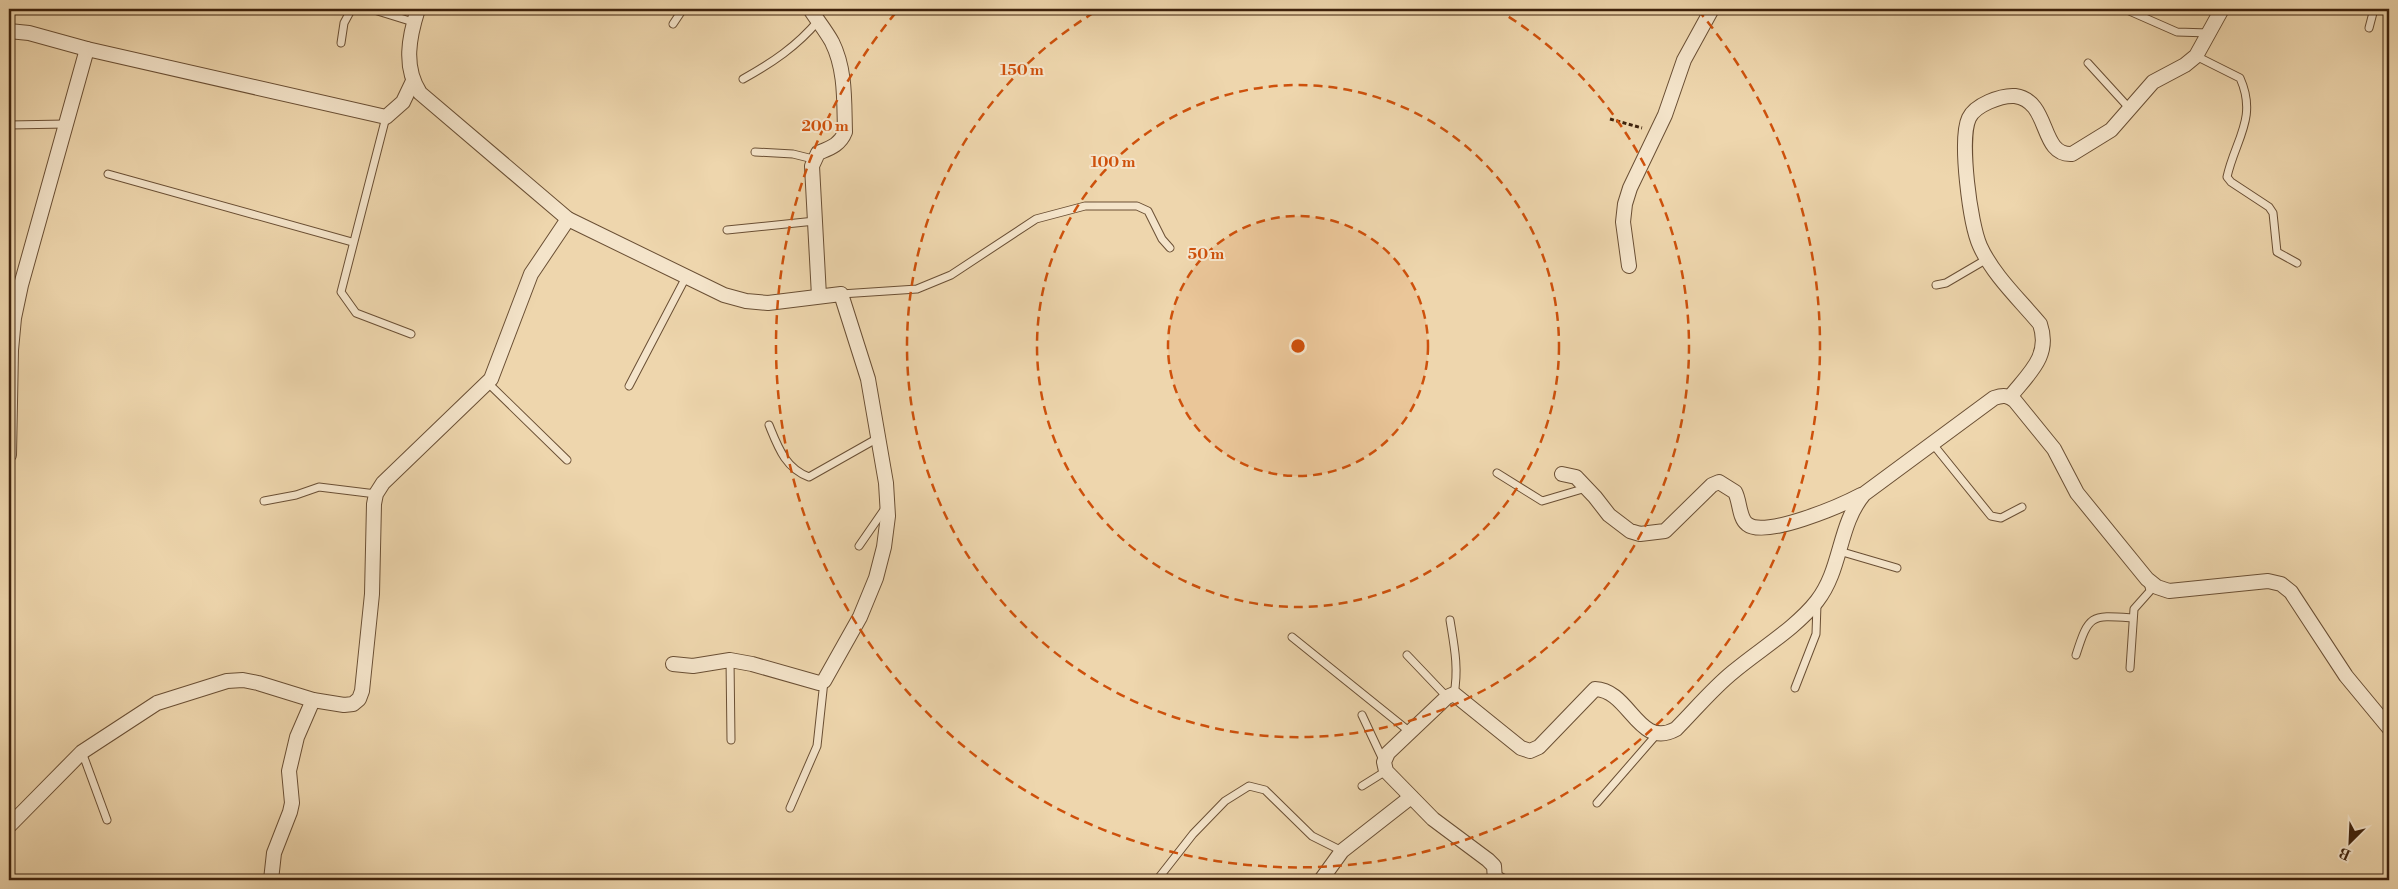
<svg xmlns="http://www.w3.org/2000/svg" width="2398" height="889" viewBox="0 0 2398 889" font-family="'Libre Bodoni',serif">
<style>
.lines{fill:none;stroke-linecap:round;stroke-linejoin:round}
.service-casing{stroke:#6a4f34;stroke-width:9}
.minor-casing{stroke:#6a4f34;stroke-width:16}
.path{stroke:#3e220c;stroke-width:3;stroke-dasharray:4 2.5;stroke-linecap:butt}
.service{stroke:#f4e4ca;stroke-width:7}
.minor{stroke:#f4e4ca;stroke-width:14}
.ring{fill:none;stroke:#ce510c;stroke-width:2.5;stroke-dasharray:9 6}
.centre{fill:#ce510c;stroke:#f4e4ca;stroke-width:2.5}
.ring-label{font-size:15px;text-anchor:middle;font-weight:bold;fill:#ce510c;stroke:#f4e4ca;stroke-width:4;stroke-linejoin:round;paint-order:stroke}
</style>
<rect width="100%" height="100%" fill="#eed6ad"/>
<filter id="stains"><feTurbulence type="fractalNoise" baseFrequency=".004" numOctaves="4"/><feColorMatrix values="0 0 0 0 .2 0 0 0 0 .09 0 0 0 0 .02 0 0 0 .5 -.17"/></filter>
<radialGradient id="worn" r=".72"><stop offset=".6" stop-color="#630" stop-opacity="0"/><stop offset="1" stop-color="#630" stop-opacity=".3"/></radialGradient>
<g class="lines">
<g class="service-casing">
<g id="service">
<polyline points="371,9 413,22"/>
<polyline points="2127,10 2177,32 2209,33"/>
<polyline points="673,24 683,9"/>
<polyline points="2369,28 2374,9"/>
<polyline points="341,43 344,23 351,10 358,9"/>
<path d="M2196,56L2240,78C2258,118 2235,140 2227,177L2231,182L2269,207L2273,213L2277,252L2297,263"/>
<polyline points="2088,63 2130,109"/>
<path d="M743,79C772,63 797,46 818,21"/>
<polyline points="386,117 341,292 356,313 411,334"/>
<polyline points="9,125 66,124"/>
<polyline points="755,152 793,154 813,159"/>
<polyline points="108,174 352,242"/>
<polyline points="727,230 815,221"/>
<polyline points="1936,285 1946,283 1987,259"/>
<polyline points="841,294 917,289 951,275 1036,219 1085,206 1137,206 1148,211 1162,239 1170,248"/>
<polyline points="488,383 567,460"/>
<polyline points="629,386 686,277"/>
<path d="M769,425C778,447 785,468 809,477L878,438"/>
<polyline points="1932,443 1991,516 2001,518 2022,507"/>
<polyline points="1497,473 1542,501 1586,488"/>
<polyline points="264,501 296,495 319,487 376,494"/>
<polyline points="859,546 886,507"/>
<polyline points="1839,551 1897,568"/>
<path d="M1450,620C1454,645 1459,668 1454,694"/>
<polyline points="1292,637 1410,732"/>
<polyline points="1407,655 1447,697"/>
<path d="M2076,655C2089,614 2091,615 2132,618"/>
<polyline points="730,660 731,740"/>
<polyline points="2130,668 2134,609 2150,591 2148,582"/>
<polyline points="1795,688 1816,634 1817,604"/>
<polyline points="1362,715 1384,762"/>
<polyline points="82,752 107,820"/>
<polyline points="1362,786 1386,771"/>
<polyline points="1597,803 1657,734"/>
<polyline points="790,808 817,746 824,681"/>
<polyline points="1496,874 1507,880"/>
<polyline points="1157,880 1193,834 1225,801 1249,786 1265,790 1312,836 1342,851"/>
</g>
</g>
<g class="minor-casing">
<g id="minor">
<path d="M418,9C409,37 403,67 420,93L568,219L724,295L746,301L768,303L841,294L868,379L886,483L888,516L884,547L876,578L860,617L824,681L819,683L752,664L730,660L693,666L673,664"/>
<path d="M810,9C817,20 826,31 832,42C846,70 844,102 845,132C840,145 830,148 818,153L812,166L819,296"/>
<polyline points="9,31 29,33 87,49 386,117 403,102 413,81"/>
<polyline points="1629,266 1623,222 1625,204 1630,188 1665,115 1684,60 1712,9"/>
<path d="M2010,397C2029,373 2051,356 2040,324C2020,300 1993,275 1980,246C1970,224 1959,139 1969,118C1975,105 2001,95 2015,96C2051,101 2039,156 2072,154L2111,130L2153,82L2185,65L2196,56L2222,9"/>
<polyline points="9,455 11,350 14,318 21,285 87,49"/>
<path d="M1562,474L1576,477L1595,497L1609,515L1630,531L1640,534L1665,531L1712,485L1719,482L1735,492C1740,501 1739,518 1747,524C1765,539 1842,505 1861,495"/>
<polyline points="9,826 82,752 157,703 227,681 243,680 258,683 313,700 344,705 353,704 359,699 362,691 372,594 374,504 376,494 383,483 491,379 531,274 568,219"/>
<polyline points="271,880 274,853 290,812 292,803 289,771 297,737 313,700"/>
<polyline points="1321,880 1342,851 1411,797"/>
<path d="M1495,880L1494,866L1488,860L1433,819L1386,771L1384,762L1388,753L1447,697L1454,694L1521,748L1530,751L1539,747L1595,689C1630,690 1638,750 1676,729C1695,710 1712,689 1733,672C1759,650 1796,628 1817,601C1842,569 1838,525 1864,494L1994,398C2003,395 2008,395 2015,401L2054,449L2077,493L2147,579L2157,587L2169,591L2268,581L2281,584L2291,592L2346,676L2389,728"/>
</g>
</g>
<polyline class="path" points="1610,119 1642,128"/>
<use href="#service" class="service"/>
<use href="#minor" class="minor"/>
</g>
<circle cx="1298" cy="346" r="130" fill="#ce510c" fill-opacity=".12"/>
<g class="ring">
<circle cx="1298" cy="346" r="130"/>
<circle cx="1298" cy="346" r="261"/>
<path d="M1496 9A391 391 0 1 1 1100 9"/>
<path d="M1698 10A522 522 0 1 1 898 10"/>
</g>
<circle cx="1298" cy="346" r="8" class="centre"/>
<g class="ring-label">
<text x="1022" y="75">150 m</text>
<text x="825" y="131">200 m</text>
<text x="1113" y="167">100 m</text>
<text x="1206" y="259">50 m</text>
</g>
<rect width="2398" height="889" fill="none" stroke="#eed6ad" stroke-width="30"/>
<rect x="10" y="10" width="2378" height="869" fill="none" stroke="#3e220c" stroke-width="2.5"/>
<rect x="15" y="15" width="2368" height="859" fill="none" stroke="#3e220c"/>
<g transform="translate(2350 842) rotate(204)" stroke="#f4e4ca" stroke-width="4" paint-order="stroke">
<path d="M0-4L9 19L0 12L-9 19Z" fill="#3e220c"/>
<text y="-8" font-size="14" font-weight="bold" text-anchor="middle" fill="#3e220c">B</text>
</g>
<rect width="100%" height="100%" filter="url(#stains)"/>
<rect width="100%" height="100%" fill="url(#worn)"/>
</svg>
